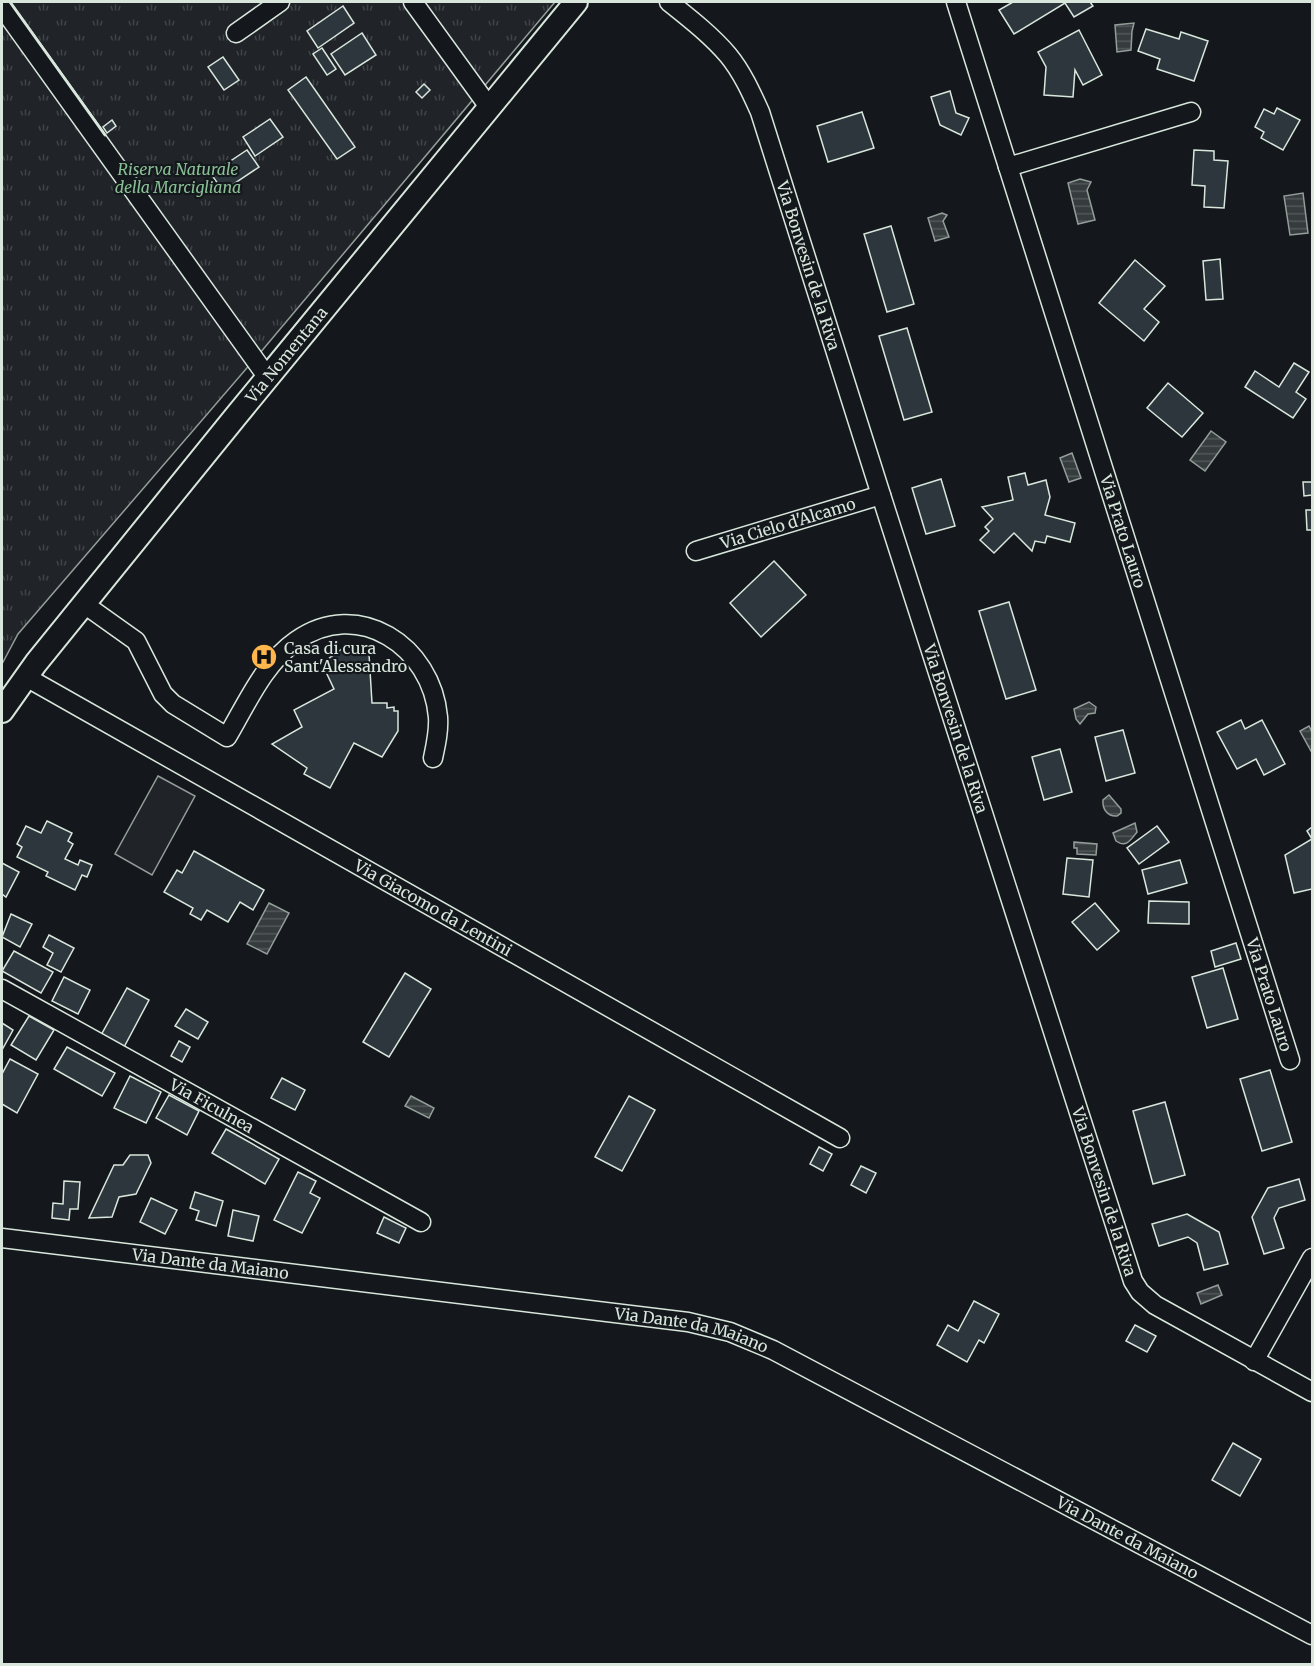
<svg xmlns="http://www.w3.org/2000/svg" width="1314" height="1666" viewBox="0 0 1314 1666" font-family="Merriweather,serif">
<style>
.grass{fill:url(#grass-tufts);stroke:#939e99;stroke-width:1.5}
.garden{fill:#202428;stroke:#939e99;stroke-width:1.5}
.water{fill:url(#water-rules);stroke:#939e99;stroke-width:1.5}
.building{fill:#2c363c;stroke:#d8e6dc;stroke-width:1.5}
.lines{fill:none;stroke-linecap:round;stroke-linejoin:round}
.minor-casing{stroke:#d8e6dc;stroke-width:21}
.major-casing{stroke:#d8e6dc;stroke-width:26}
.minor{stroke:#14181c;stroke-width:18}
.major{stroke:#14181c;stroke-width:22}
.wall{stroke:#d8e6dc;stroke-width:3}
.labels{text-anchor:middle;stroke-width:4.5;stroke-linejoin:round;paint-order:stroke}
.park-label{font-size:16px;font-style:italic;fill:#8ac095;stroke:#14181c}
.street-label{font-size:16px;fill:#d8e6dc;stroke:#14181c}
.poi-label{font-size:16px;fill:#d8e6dc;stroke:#14181c;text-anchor:start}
</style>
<defs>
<pattern id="grass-tufts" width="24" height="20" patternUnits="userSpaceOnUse" patternTransform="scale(1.5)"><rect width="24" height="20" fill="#202428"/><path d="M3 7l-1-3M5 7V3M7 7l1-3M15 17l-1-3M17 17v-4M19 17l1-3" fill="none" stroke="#404447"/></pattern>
<pattern id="water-rules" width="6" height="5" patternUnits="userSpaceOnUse" patternTransform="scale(1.5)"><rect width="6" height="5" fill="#363b3e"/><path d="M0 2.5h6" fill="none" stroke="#525759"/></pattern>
</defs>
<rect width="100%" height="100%" fill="#14181c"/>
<polygon class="grass" points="2,2 555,2 265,347 18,634 2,664"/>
<polygon class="garden" points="158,776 195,796 152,875 115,854"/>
<g class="water">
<polygon points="1134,23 1132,31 1131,50 1117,52 1115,25"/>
<polygon points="1080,179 1091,182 1087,190 1095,220 1078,224 1068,183"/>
<polygon points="1303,193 1308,233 1290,235 1284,196"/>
<polygon points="942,213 947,215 943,221 949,237 935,241 928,218"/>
<polygon points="1211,431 1226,442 1205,471 1190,460"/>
<polygon points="1072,453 1081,478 1069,482 1060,458"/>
<polygon points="1089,702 1096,707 1095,713 1088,714 1080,724 1076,719 1074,709"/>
<polygon points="1309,726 1312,732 1312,750 1311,751 1300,731"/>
<path d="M1109,795L1121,809V813L1117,816C1108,817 1102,809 1103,800Z"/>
<path d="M1135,823L1137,832C1130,841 1126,848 1116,841L1113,833Z"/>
<polygon points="1074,842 1097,844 1096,855 1077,854 1077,848 1074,848"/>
<polygon points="269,903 289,913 267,954 247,944"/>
<polygon points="411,1096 434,1108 429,1118 405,1106"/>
<polygon points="1218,1285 1222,1295 1201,1304 1197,1293"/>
</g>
<g class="building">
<polygon points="1013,2 1090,2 1093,6 1074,17 1065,3 1014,34 999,10"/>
<polygon points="343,6 354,23 318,48 307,31"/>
<polygon points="1146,29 1179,39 1181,32 1208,41 1194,81 1157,69 1160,59 1138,51"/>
<polygon points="1079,30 1102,75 1083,85 1075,70 1073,97 1044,95 1046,67 1038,52"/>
<polygon points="362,33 376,55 345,75 331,54"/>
<polygon points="322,48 336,69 327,75 313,54"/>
<polygon points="223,57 239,80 224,90 208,67"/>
<polygon points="306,77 355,147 337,159 288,90"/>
<polygon points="424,84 430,90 422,98 416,92"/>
<polygon points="950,91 956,113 969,118 961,135 940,125 931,97"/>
<polygon points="1277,108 1300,120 1283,150 1261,138 1264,132 1255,127 1264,109 1274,114"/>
<polygon points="862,112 874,148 828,162 817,126"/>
<polygon points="270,119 283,137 255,156 243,137"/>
<polygon points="112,120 116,126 107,133 103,127"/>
<polygon points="247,150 259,167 223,191 211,174"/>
<polygon points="1194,150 1214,151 1214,160 1228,161 1224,208 1204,207 1205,186 1192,185"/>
<polygon points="891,226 914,304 887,312 864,234"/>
<polygon points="1220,259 1223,299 1206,300 1203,261"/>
<polygon points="1135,260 1165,286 1144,309 1159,322 1144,341 1099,303"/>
<polygon points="907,328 932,412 904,420 879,336"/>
<polygon points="1294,363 1309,372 1296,392 1306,399 1293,418 1245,387 1255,371 1279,387"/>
<polygon points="1168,383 1203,413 1182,437 1147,408"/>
<polygon points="1025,473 1028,485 1046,480 1050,497 1045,515 1075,523 1070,542 1047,536 1045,543 1035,541 1032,551 1014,533 994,553 980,540 989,531 985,527 993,519 982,507 1013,500 1008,477"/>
<polygon points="941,479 955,526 926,534 912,488"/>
<polygon points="1303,482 1312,482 1312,495 1304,496"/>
<polygon points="1306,510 1312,510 1312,530 1307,530"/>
<polygon points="774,561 806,595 761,637 730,603"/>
<polygon points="1009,602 1036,690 1006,699 979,611"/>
<polygon points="343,648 344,654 369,654 372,703 387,703 387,708 394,707 394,711 398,711 398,731 382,757 354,743 330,788 304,774 307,768 272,744 302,727 294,710 334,689 325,670 327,668 324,662"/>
<polygon points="1241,720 1245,729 1262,720 1285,764 1264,775 1256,759 1237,769 1217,732"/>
<polygon points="1123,730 1135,773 1106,781 1095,737"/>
<polygon points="1060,749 1072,792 1044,800 1032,757"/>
<polygon points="47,821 72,833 68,841 73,844 65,859 78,865 80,860 92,865 87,877 82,875 75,890 46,876 48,872 17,857 22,847 17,844 26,826 41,833"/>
<polygon points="1157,826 1169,842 1139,864 1127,848"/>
<polygon points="1312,827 1312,889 1294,893 1285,855 1312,839 1307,831"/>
<polygon points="194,851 264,890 253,910 240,902 228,922 207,910 201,920 190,914 193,908 164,892 177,870 182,873"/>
<polygon points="1067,858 1093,860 1089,897 1063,894"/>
<polygon points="1180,860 1187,883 1148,894 1142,870"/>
<polygon points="2,863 19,872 6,897 2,894"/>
<polygon points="1149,901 1189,902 1189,924 1148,923"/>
<polygon points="1095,903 1119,931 1097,950 1072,922"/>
<polygon points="11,914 32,924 20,947 2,937"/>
<polygon points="49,935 74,948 61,972 47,965 53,953 43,947"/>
<polygon points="1236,943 1241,959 1215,967 1211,951"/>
<polygon points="14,951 53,972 41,993 2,971"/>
<polygon points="1223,968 1238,1019 1207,1028 1192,977"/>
<polygon points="405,973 431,989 389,1057 363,1042"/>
<polygon points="64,977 90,990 78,1014 52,1001"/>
<polygon points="127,988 149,1000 123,1049 100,1037"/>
<polygon points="186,1009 208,1022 198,1039 175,1026"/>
<polygon points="29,1016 54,1030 36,1060 11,1045"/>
<polygon points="2,1023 13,1030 2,1050"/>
<polygon points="179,1041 190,1047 182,1062 171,1056"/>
<polygon points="67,1047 115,1073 102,1096 54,1069"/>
<polygon points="10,1059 38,1074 17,1113 2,1104 2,1074"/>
<polygon points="1270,1070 1292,1142 1262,1151 1240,1079"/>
<polygon points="130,1076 161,1092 146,1123 114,1108"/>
<polygon points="282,1078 305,1090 295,1110 271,1098"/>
<polygon points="169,1095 199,1111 187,1135 156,1118"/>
<polygon points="629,1096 655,1110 622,1171 595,1157"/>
<polygon points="1165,1102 1185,1175 1153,1184 1133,1111"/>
<polygon points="226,1129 279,1159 265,1184 212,1153"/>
<polygon points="819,1147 832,1154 823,1171 810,1164"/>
<polygon points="130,1155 148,1155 151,1163 136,1194 119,1197 112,1217 89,1218 114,1165 123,1165"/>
<polygon points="861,1166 876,1173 866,1193 851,1185"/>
<polygon points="298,1172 316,1181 310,1193 320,1198 302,1233 274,1220"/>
<polygon points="1299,1179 1305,1200 1279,1208 1274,1218 1284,1248 1264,1254 1252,1217 1268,1188"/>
<polygon points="64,1181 80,1182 78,1209 70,1209 69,1220 52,1218 53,1203 63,1204"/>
<polygon points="195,1192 223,1201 216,1226 196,1220 199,1211 190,1208"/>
<polygon points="151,1198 177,1210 165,1234 140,1222"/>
<polygon points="233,1210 259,1216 253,1241 228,1236"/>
<polygon points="1187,1214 1219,1232 1228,1264 1204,1270 1197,1243 1188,1237 1159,1246 1152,1224"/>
<polygon points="384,1217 406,1228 399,1243 377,1233"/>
<polygon points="974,1301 999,1314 984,1343 979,1340 967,1362 937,1345 948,1325 958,1331"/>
<polygon points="1135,1325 1156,1336 1147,1352 1126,1341"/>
<polygon points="1233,1443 1261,1459 1240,1496 1212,1480"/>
</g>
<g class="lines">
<g class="minor-casing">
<g id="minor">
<polyline points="413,2 489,107"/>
<path id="s1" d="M669,2C689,18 711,35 728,55C742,72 751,92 760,112L881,495L1133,1281L1140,1292L1155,1305L1312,1392"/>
<path id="s2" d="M956,2L1290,1060"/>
<polyline points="2,7 268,378"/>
<polyline points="236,33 280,2"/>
<polyline points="1008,167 1191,112"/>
<path id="s3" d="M696,551L881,495"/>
<path d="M84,604L136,641L163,694L173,704L227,737C246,705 264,663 296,641C358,597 432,646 438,717C439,731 436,744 433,758"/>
<path id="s4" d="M26,677L840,1138"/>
<path id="s5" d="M2,989L421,1222"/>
<path id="s6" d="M2,1238L688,1322L730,1332L773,1350L1312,1635"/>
<polyline points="1254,1361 1312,1258"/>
</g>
</g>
<g class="major-casing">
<g id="major">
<path id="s7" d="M2,711L36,663L236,416L576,2"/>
</g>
</g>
<use href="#minor" class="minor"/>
<use href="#major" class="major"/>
<polyline class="wall" points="10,2 105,135"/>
</g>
<defs>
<g id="hospital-disc" transform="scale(1.35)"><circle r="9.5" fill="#ffb74d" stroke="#14181c"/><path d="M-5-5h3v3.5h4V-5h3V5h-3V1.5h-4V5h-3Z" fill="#111"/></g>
</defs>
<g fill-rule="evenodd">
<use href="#hospital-disc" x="264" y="657"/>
</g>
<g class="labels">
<g class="park-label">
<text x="178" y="175">Riserva Naturale<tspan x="178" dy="18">della Marcigliana</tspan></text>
</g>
<g class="street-label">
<text dy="6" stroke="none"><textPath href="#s1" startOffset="306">Via Bonvesin de la Riva</textPath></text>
<text dy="6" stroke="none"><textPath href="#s7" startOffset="456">Via Nomentana</textPath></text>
<text dy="6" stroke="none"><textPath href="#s3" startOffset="96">Via Cielo d'Alcamo</textPath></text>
<text dy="6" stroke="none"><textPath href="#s2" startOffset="555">Via Prato Lauro</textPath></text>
<text dy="6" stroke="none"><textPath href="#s1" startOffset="792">Via Bonvesin de la Riva</textPath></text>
<text dy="6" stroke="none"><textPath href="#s4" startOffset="468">Via Giacomo da Lentini</textPath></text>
<text dy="6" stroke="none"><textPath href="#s2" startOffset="1041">Via Prato Lauro</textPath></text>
<text dy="6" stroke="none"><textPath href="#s5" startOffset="240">Via Ficulnea</textPath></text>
<text dy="6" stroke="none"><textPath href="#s1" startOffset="1278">Via Bonvesin de la Riva</textPath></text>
<text dy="6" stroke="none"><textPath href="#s6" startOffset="210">Via Dante da Maiano</textPath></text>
<text dy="6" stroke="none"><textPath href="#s6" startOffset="696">Via Dante da Maiano</textPath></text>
<text dy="6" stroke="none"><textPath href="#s6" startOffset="1182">Via Dante da Maiano</textPath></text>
</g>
<g class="poi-label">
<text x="284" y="654">Casa di cura<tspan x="284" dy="18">Sant'Alessandro</tspan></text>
</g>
</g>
<rect width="1314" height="1666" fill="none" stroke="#d8e6dc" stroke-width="6"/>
</svg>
